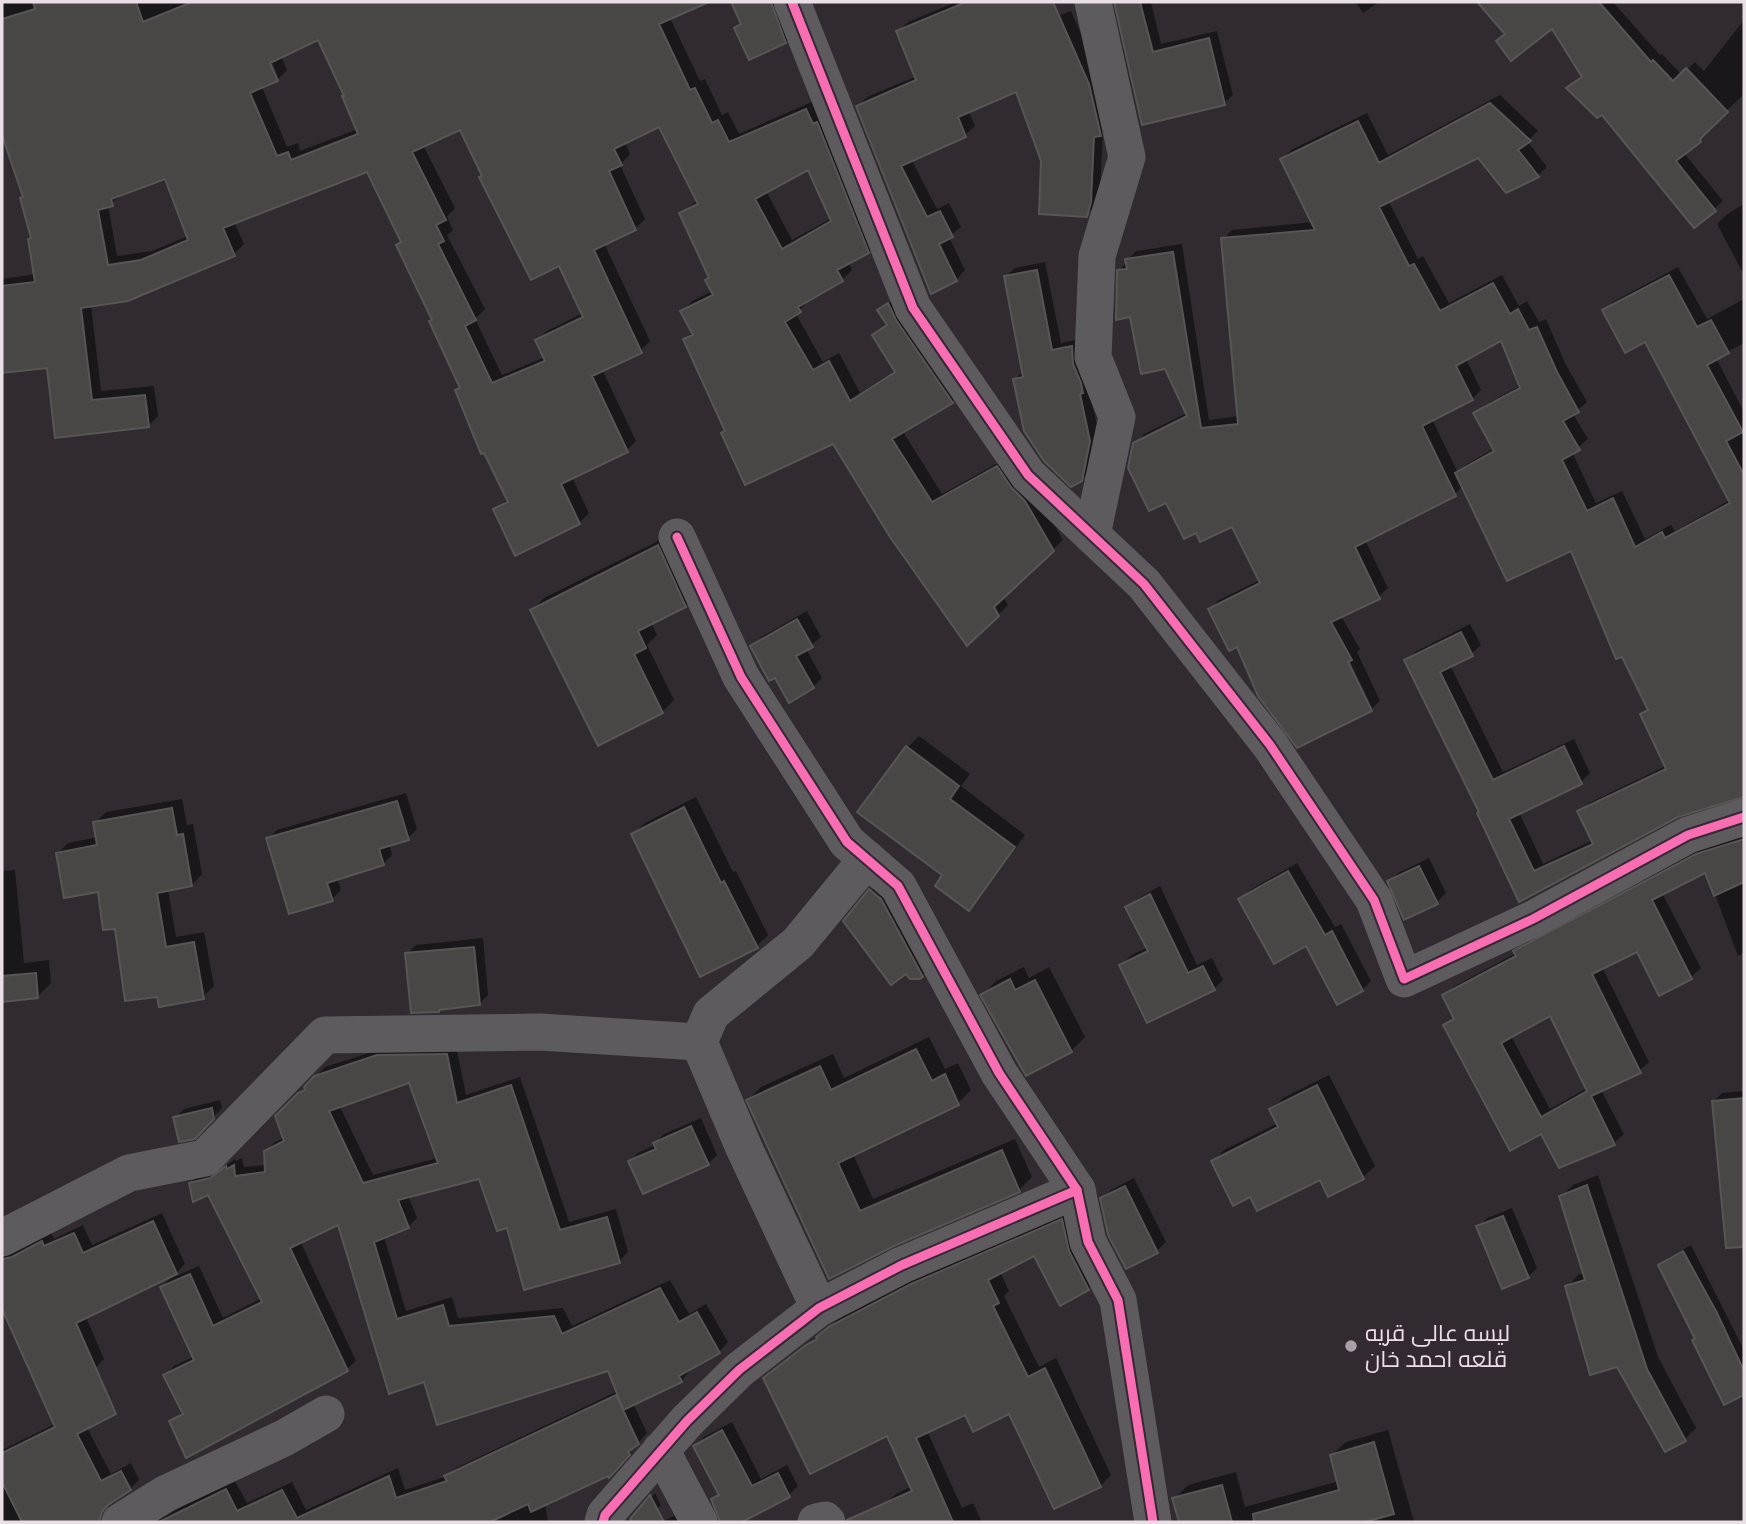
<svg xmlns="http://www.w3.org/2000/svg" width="1746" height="1524" viewBox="0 0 1746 1524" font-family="'Golos Text',Cairo,sans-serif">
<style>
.shadow{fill:#0007;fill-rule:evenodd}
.building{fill:#494646;stroke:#585555;stroke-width:2;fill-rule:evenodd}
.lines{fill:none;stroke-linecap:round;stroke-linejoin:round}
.minor{stroke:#5e5b5e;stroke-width:37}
.cycleway-casing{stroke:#342833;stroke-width:13}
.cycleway{stroke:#f96db3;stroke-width:9}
.poi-dot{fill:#a8a0a7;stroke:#342833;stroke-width:2.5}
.labels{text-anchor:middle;stroke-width:7;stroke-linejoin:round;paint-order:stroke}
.poi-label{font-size:23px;fill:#e8dfe7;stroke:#342833;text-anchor:start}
</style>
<rect width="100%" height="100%" fill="#312b31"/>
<g class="shadow">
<path d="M2,2H407L415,19L450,2H678L680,7L670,18L700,81L705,79L722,115L728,112L739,134L816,100L878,242L868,252L848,262L852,270L842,280L809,300L796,314L823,362L839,353L860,393L896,370L874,335L888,323L880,310L899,295L962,392L952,402L902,430L942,494L1007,458L1035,492L1063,540L1003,597L1008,605L998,615L833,442L723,433L727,429L685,339L693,332L683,311L692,301L713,291L711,277L681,213L698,200L660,125L625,142L630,154L620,165L645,219L635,229L604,243L650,341L640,351L602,369L636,441L627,450L572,477L589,513L579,523L495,510L508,499L457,391L462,386L403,241L367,170L234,222L244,244L234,254L127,299L91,305L101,391L154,386L158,416L148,426L57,436L49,366L2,371V279L36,274L33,236L24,196L2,130ZM319,38L346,95L358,129L300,151L298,143L287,147L262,87L277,80L287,70L281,56ZM269,55L278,77H274L265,56ZM461,127L484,175L560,264L583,313L547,331L537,340L545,357L502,375L475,319L485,309L447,235L453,230L447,217L455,208L423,145ZM809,168L832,218L792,240L766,191ZM166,177L188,236L152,251L117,256L108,205L122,195Z"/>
<polygon points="732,2 783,2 795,32 785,42 736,28 742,22"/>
<polygon points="956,2 1054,2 1060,15 1071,11 1098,74 1103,131 1100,192 1096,205 1086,215 1043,161 1017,90 968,110 975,126 965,135 911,159 937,209 949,203 961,227 949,237 965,270 956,280 858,106 867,97 917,76 898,32 908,22"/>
<polygon points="1116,2 1151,2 1161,44 1217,31 1233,95 1224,103 1143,123"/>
<polygon points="1355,2 1379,2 1363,13"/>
<polygon points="1504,2 1613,2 1660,55 1662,54 1682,75 1695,62 1704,71 1744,20 1744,94 1707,130 1708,132 1700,140 1684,153 1723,201 1694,226 1602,112 1569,88 1583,76 1552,27 1506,33 1492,17"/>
<path d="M1500,95L1538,131L1527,141L1547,167L1538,175L1506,191L1478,156L1388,200L1418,259L1423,256L1449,303L1502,275L1519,306L1527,301L1539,322L1546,319L1565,363L1587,402L1573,414L1588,439L1572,452L1596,503L1622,491L1645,539L1671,525L1675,531L1730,500L1646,339L1604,311L1613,302L1678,267L1707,319L1744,299V343L1716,358L1744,412V795H1737L1677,815L1520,900L1480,812L1406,661L1415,652L1470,624L1481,645L1471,654L1450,665L1503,772L1574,739L1590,773L1581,782L1519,812L1543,864L1593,840L1580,812L1589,803L1666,766L1642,714L1649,707L1572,549L1463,486L1455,494L1365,540L1388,588L1378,597L1341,616L1360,649L1357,652L1380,701L1372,708L1346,653L1343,654L1371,710L1238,645L1210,609L1219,600L1260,580L1233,524L1135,444L1144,434L1187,413L1166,368L1132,315L1119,271L1136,251L1182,244L1209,420L1240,416L1223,239L1232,230L1313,222L1282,159L1291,150L1367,113L1388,155ZM1502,339L1521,385L1485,405L1476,414L1495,448L1467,464L1458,473L1432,419L1472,399L1481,390L1466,359Z"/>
<polygon points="1744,204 1744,275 1717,224 1726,215"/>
<polygon points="1045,262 1061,343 1080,339 1098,431 1090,471 1081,480 1015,380 1023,371 1006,276 1015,268"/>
<polygon points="670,535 697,594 685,606 651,623 657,635 647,645 674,700 662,712 532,610 544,598"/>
<polygon points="807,611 821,637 806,649 822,678 813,687 776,675 752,646 761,637"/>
<polygon points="919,736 970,774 961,786 1025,835 980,897 968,909 945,875 907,748"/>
<polygon points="406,793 417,829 408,838 389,844 392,855 383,864 337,878 341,890 332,899 268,839 277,830"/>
<polygon points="696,797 733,872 736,871 768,935 756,947 633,834 645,823"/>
<polygon points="182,799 187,825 193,824 202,874 192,885 168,889 176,937 204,932 214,986 203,997 158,995 117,927 100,890 58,853 68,843 98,837 95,823 106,812"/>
<path d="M1744,834V953L1738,956L1706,870L1662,893L1701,968L1691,977L1660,993L1638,950L1602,967L1649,1062L1639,1071L1601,1090L1624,1134L1614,1143L1560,1166L1542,1132L1446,1025L1455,1016L1444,996L1453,987L1516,953L1525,942L1707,846ZM1551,1014L1587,1088L1550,1109L1511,1036Z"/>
<polygon points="1429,858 1446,893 1437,902 1389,882 1398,873"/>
<polygon points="1297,863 1335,927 1341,924 1371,981 1362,990 1307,944 1241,899 1250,890"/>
<polygon points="15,870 24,963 49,960 51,983 37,997 2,1000 2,871"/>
<polygon points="884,877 936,962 922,976 845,921"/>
<polygon points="1160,886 1197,965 1212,958 1223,980 1214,989 1121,965 1130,956 1148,947 1128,908 1137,899"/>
<polygon points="483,938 488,995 479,1004 441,1008 438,1011 407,954 416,945"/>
<polygon points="1024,967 1029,978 1049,967 1085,1037 1071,1051 983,995 996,981"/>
<polygon points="929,1037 945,1069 958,1063 971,1090 958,1103 853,1154 873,1199 1015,1139 1032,1177 1019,1190 893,1244 748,1100 761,1087 833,1054 844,1078"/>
<path d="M456,1046L466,1095L520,1077L569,1222L616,1209L628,1252L619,1261L508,1226L480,1177L408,1195L417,1218L408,1227L384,1236L406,1311L452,1297L458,1318L563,1308L572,1326L670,1280L689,1314L706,1304L728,1342L719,1352L689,1369L690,1371L681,1381L633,1403L647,1433L618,1467L609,1474L545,1503L548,1522H156L186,1504L235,1481L247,1503L292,1482L306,1510L398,1468L405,1490L447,1476L456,1468L618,1391L609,1369L425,1380L339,1222L300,1241L356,1361L346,1370L171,1422L183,1411L165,1375L174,1366L195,1356L162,1287L174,1274L86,1317L104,1359L95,1368L40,1388L2,1306V1255L22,1248L51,1233L54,1239L83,1225L92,1245L162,1213L185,1264L171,1278L199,1266L223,1318L262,1298L209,1193L191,1183L200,1174L221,1170L235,1159L236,1161L242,1158L244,1167L266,1165L265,1152L275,1142L284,1138L277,1117L325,1067L388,1047ZM410,1081L438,1158L373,1175L339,1105Z"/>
<polygon points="1329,1075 1375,1166 1363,1177 1320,1178 1251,1195 1213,1161 1224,1150 1278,1123 1271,1110 1283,1098"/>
<polygon points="1744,1091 1744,1227 1713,1102 1722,1093"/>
<polygon points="220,1100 222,1108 194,1137 175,1118 184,1109"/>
<polygon points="701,1118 717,1155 708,1164 630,1161 639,1152 656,1145 655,1143 664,1134"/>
<polygon points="1598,1175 1658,1357 1696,1428 1685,1439 1618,1365 1567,1287 1578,1275 1584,1273 1561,1197 1573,1185"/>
<polygon points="1134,1178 1166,1242 1157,1251 1126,1267 1102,1199 1111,1190"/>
<polygon points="1512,1208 1537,1268 1528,1277 1479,1227 1487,1218"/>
<polygon points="1072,1210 1099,1278 1088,1289 1035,1254 1000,1272 1009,1291 1004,1296 1039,1367 1056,1358 1111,1475 1100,1486 1010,1412 966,1413 927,1431 962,1508 973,1503 982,1522 893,1522 885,1504 896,1494 912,1486 888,1434 766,1378 843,1315 923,1274"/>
<polygon points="1691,1245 1744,1350 1744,1393 1724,1403 1696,1338 1660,1265 1668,1258"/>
<polygon points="79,1412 111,1474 131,1463 139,1480 130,1489 108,1503 64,1522 2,1522 2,1450"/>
<polygon points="732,1422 761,1479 787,1465 798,1486 789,1495 738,1522 713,1500 720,1493 695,1446 704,1437"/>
<polygon points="1388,1430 1414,1522 1181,1522 1174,1499 1188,1485 1236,1472 1245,1507 1339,1481 1332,1455 1346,1442"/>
<polygon points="655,1493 661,1505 657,1509 632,1519"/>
<polygon points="683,1511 691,1522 662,1522"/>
</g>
<g class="building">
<path d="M33,2H136L143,22L192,2H709L659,24L690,90L695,88L712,123L718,120L729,142L806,109L813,124L817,122L869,253L837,270L843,281L798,307L801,312L785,322L813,370L829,361L850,401L895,372L872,335L887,325L877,310L888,303L896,320L953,403L892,439L932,502L997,466L1011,487L1025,501L1054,551L994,607L999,616L967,646L890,537L833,444L745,485L721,433L725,431L683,339L693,335L680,311L713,295L705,280L709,278L679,213L698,204L659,127L614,149L622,165L609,171L636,230L594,250L642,353L592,376L628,452L561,484L580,524L515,556L493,509L508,502L484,453L481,454L455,390L460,388L429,321L432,320L396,245L401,242L367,172L223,228L235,256L128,301L81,308L92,400L145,395L149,427L55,438L47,368L2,373V286L35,282L28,239L31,238L20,198L23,197L2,135V19L35,9ZM318,40L344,96H342L358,134L291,160L288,152L277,156L250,93L278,81L270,63ZM460,130L482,176L479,177L531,280L559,266L583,317L535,340L545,361L492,383L465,326L476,320L438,244L444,241L436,225L446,220L412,152ZM808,170L831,221L782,249L755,199ZM165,179L188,240L141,260L108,265L98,210L113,206L111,199Z"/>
<polygon points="731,2 771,2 786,43 749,60 734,28 741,24"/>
<polygon points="966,2 1053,2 1089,84 1101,136 1094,137 1091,202 1087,217 1039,214 1041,161 1016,92 958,117 966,137 901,166 927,217 940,211 953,237 939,244 957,281 931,294 856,106 916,80 896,31"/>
<polygon points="1114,2 1140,2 1153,52 1209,38 1225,105 1142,125"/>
<polygon points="1477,2 1599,2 1651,62 1653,60 1673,81 1686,68 1728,112 1700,139 1701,142 1676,161 1716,211 1694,228 1602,115 1597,118 1566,88 1582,77 1552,29 1511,61 1496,41 1505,34"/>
<polygon points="1490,103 1531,141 1518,150 1539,177 1506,193 1478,158 1379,207 1409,266 1414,264 1440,311 1493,283 1510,314 1518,309 1529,330 1537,327 1557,372 1579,412 1563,421 1580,450 1562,460 1587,511 1613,498 1635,547 1662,532 1665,538 1730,503 1645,342 1625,353 1602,310 1669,275 1697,327 1711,320 1729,353 1707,365 1743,432 1726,441 1744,475 1744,797 1678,817 1519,902 1477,813 1479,812 1404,660 1461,632 1473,656 1440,672 1493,780 1564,746 1582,784 1509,819 1534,871 1593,844 1577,811 1666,769 1640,714 1648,710 1622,657 1616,659 1571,551 1507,581 1455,473 1494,451 1473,413 1520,388 1501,341 1456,366 1473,400 1422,426 1456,496 1355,547 1380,599 1331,622 1352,660 1348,662 1372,711 1297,748 1258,696 1237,647 1229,651 1208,609 1260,583 1232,527 1200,542 1196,533 1184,539 1166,503 1149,511 1128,468 1133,443 1187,416 1165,369 1141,374 1130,317 1116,320 1117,270 1127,269 1125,259 1173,252 1201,428 1238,424 1221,238 1315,230 1280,159 1358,121 1379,163"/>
<polygon points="1037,270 1052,350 1072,346 1073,364 1081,383 1083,393 1080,394 1090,441 1082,481 1071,487 1044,461 1024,431 1013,379 1023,377 1004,276"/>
<polygon points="658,545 686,607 638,631 646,648 634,654 663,713 598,746 530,610"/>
<polygon points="797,619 813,647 796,656 814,688 789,703 775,678 769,681 750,646"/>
<polygon points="906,746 959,786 950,799 1015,847 969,911 935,886 942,875 857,812"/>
<polygon points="397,801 409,840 379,849 384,865 327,883 333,901 289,914 266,838"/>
<polygon points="684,807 721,883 724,881 758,948 700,977 631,834"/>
<polygon points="172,808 177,835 183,834 192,886 157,893 166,947 194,942 204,999 159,1007 157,997 125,1001 115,929 103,930 98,892 64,898 56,853 97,845 93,822"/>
<path d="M1744,839V882L1714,896L1705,873L1652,900L1692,979L1659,996L1637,952L1592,974L1641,1073L1591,1096L1615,1145L1559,1168L1541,1134L1510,1151L1443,1025L1454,1019L1442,995L1516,956L1513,951L1696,854ZM1550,1016L1587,1091L1541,1117L1501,1043Z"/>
<polygon points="1419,866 1438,904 1404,920 1387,881"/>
<polygon points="1288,871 1325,935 1332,931 1363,991 1337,1005 1306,946 1274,964 1238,899"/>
<polygon points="869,889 881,899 923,977 920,979 910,979 906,974 891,985 843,921"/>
<polygon points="1150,894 1188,973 1203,966 1215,990 1147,1023 1119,965 1148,951 1125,907"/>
<polygon points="474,947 480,1005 439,1010 439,1012 411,1013 405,953"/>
<polygon points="36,973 38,998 2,1002 2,976"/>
<polygon points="1010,979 1015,990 1035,980 1072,1052 1026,1076 980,995"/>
<polygon points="916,1049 932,1081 945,1074 959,1105 838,1163 860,1211 1002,1150 1020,1192 894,1246 829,1279 746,1100 820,1066 831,1090"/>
<path d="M447,1054L457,1103L511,1085L560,1230L607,1217L620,1263L524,1290L507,1228L497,1231L479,1179L398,1200L409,1228L374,1242L397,1319L443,1305L449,1326L554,1316L562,1334L660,1288L679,1322L697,1312L720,1353L679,1376L682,1382L623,1410L639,1444L628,1452L630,1455L609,1478L608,1476L531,1512L528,1504L490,1522H159L226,1489L237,1511L282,1490L297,1518L389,1476L396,1498L447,1481L444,1476L616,1395L623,1409L608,1371L437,1425L424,1382L389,1394L338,1225L290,1248L348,1371L186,1458L169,1421L183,1414L163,1375L194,1360L160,1287L190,1274L213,1326L262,1302L208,1195L193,1202L189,1183L210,1178L226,1166L227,1169L234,1165L235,1176L265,1172L264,1151L284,1141L275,1116L298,1093L305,1090L304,1087L314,1076L377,1055ZM409,1083L438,1163L363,1183L329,1111Z"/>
<polygon points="1317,1085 1364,1179 1328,1197 1320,1180 1257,1211 1250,1197 1233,1206 1211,1161 1278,1127 1269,1109"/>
<polygon points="1744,1098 1744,1247 1726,1248 1712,1101"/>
<polygon points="212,1108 214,1119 195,1139 179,1142 173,1117"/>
<polygon points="691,1126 709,1165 643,1194 628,1161 656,1149 653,1143"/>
<polygon points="1587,1185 1647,1369 1686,1441 1665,1452 1617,1367 1590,1375 1565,1286 1585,1280 1559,1196"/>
<polygon points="1125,1186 1158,1253 1126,1269 1108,1235 1100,1198"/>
<polygon points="1503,1216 1529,1278 1502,1289 1476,1226"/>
<polygon points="1062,1219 1069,1251 1089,1290 1060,1306 1034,1256 988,1280 999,1303 993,1306 1028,1377 1045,1368 1101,1487 1054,1509 1009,1414 973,1432 965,1415 916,1438 953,1522 847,1522 847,1520 912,1491 887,1436 810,1474 763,1378 806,1345 817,1339 816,1337 830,1326 911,1284"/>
<polygon points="153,1221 177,1274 76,1323 116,1414 77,1434 101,1481 121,1471 131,1490 108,1505 102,1512 99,1522 22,1522 2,1482 2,1453 55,1427 2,1309 2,1259 12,1257 42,1241 44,1246 74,1233 83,1253"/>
<polygon points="1683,1251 1717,1313 1744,1371 1744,1395 1724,1405 1692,1340 1695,1339 1658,1265"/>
<polygon points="722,1430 752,1486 778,1473 790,1497 742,1522 720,1522 711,1499 719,1495 693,1446"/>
<polygon points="1374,1442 1394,1514 1365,1522 1254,1522 1253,1514 1339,1490 1330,1455"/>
<polygon points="1222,1485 1232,1522 1179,1522 1172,1498"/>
<polygon points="650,1495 664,1522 632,1522 630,1519"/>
</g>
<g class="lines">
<g class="minor">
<polyline points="792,2 913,308 1028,475 1144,584 1270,745 1374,900 1404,979 1533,919 1688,835 1744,817"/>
<polyline points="1092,535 1117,417 1093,357 1097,256 1127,157 1093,2"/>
<polyline points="677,537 741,677 847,842 898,886 999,1073 1077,1190"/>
<polyline points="2,1238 129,1173 205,1158 325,1035 540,1032 699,1042"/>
<polyline points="819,1308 744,1148 699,1042 711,1014 798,943 867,859"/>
<polyline points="661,1450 699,1522"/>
<polyline points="120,1522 165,1494 284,1438 326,1414"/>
<polyline points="603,1522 605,1515 687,1421 739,1370 819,1308 902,1265 1077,1190 1088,1242 1118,1300 1153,1522"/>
<polyline points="816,1522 825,1520 827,1522"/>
</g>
<g class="cycleway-casing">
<g id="cycleway">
<polyline points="792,2 913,308 1028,475 1144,584 1270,745 1374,900 1404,979 1533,919 1688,835 1744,817"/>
<polyline points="677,537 741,677 847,842 898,886 999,1073 1077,1190"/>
<polyline points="603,1522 605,1515 687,1421 739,1370 819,1308 902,1265 1077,1190 1088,1242 1118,1300 1153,1522"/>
</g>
</g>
<use href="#cycleway" class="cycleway"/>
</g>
<circle class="poi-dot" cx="1351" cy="1346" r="7"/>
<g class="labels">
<g class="poi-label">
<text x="1365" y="1341">لیسه عالی قریه<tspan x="1365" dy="26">قلعه احمد خان</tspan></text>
</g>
</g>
<rect width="1746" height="1524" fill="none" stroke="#e8dfe7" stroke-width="7"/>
</svg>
